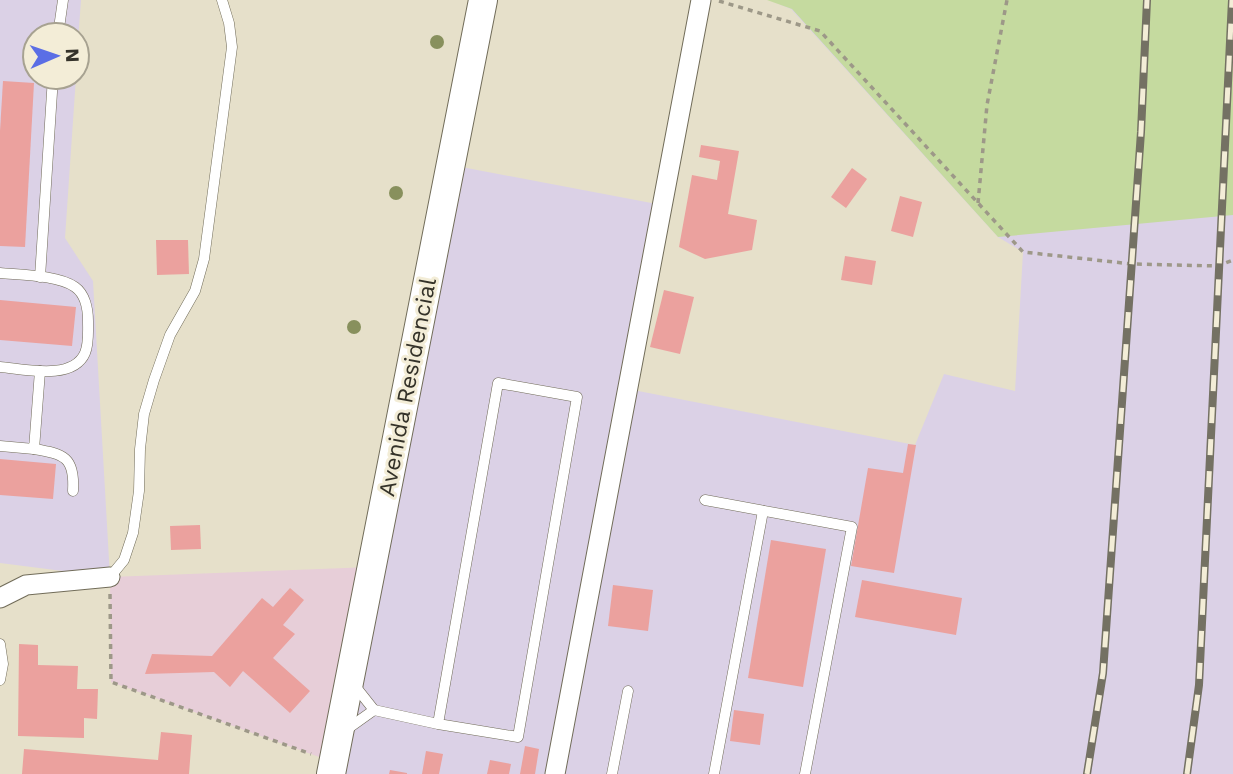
<svg xmlns="http://www.w3.org/2000/svg" width="1233" height="774" viewBox="0 0 1233 774" font-family="'Work Sans',sans-serif">
<style>
.commercial{fill:#e7ced8}
.industrial{fill:#dbd1e6}
.green{fill:#c5da9f}
.building{fill:#eba19e}
.lines{fill:none;stroke-linecap:round;stroke-linejoin:round}
.service-casing{stroke:#716c59;stroke-width:11}
.minor-casing{stroke:#716c59;stroke-width:21}
.secondary-casing{stroke:#716c59;stroke-width:30}
.path{stroke:#9d9888;stroke-width:3.5;stroke-dasharray:5 5;stroke-linecap:butt}
.service{stroke:#fff;stroke-width:10}
.minor{stroke:#fff;stroke-width:19}
.secondary{stroke:#fff;stroke-width:28}
.rail-casing{stroke:#747163;stroke-width:8}
.rail{stroke:#f3edd7;stroke-width:5;stroke-dasharray:16;stroke-linecap:butt}
.tree{fill:#88905d}
.labels{text-anchor:middle;stroke-width:6;stroke-linejoin:round;paint-order:stroke}
.street-label{font-size:23px;fill:#343229;stroke:#f3edd7}
</style>
<rect width="100%" height="100%" fill="#e6e0ca"/>
<polygon class="commercial" points="371,567 333,762 111,682 110,577"/>
<g class="industrial">
<polygon points="0,0 81,0 77,55 77,35 35,35 35,77 76,77 65,238 93,281 110,577 0,563"/>
<polygon points="769,0 1233,0 1233,774 330,774 451,165 662,205 628,389 915,445 944,374 1015,391 1023,252 998,237 791,9"/>
</g>
<polygon class="green" points="767,0 1233,0 1233,215 998,237 792,9"/>
<g class="building">
<polygon points="3,81 34,83 25,247 0,246 0,131"/>
<polygon points="701,145 739,151 728,214 757,220 752,250 705,259 679,247 692,175 717,180 720,161 699,157"/>
<polygon points="852,168 867,179 846,208 831,197"/>
<polygon points="900,196 922,202 913,237 891,231"/>
<polygon points="156,240 188,240 189,274 157,275"/>
<polygon points="845,256 876,261 872,285 841,280"/>
<polygon points="664,290 694,297 680,354 650,347"/>
<polygon points="0,300 76,307 72,346 0,340"/>
<polygon points="908,444 916,445 894,573 851,566 868,468 903,473"/>
<polygon points="0,459 56,464 53,499 0,495"/>
<polygon points="200,525 201,549 171,550 170,526"/>
<polygon points="771,540 826,549 803,687 748,678"/>
<polygon points="862,580 962,598 956,635 855,617"/>
<polygon points="613,585 653,590 648,631 608,626"/>
<polygon points="290,588 304,600 283,625 295,634 273,658 310,691 290,713 243,671 230,687 214,672 145,674 152,654 212,656 262,598 273,607"/>
<polygon points="19,644 38,645 38,665 78,666 77,689 98,689 97,719 84,718 84,738 18,736"/>
<polygon points="734,710 764,714 760,745 730,741"/>
<polygon points="161,732 192,735 189,774 22,774 24,749 158,760"/>
<polygon points="525,746 539,749 535,774 520,774"/>
<polygon points="426,751 443,754 439,774 422,774"/>
<polygon points="490,760 511,764 509,774 487,774"/>
<polygon points="390,770 407,773 407,774 389,774"/>
</g>
<g class="lines">
<g class="service-casing">
<g id="service">
<polyline points="58,35 63,0"/>
<path d="M0,273C20,275 58,275 75,287C85,294 88,309 88,321C88,331 89,344 85,353C73,381 24,369 0,367"/>
<polyline points="40,277 53,77"/>
<polyline points="0,446 34,449 40,371"/>
<path d="M34,449C64,454 75,457 73,491"/>
<polyline points="705,500 852,527 805,774"/>
<polyline points="110,577 124,560 133,533 139,491 140,449 144,414 154,380 170,335 195,291 204,259 232,47 229,23 222,0"/>
<polyline points="0,644 3,664 0,680"/>
<polyline points="374,710 438,724 518,737 577,397 498,383 438,724"/>
<polyline points="346,730 374,710 355,686"/>
<polyline points="612,774 628,691"/>
<polyline points="714,774 763,511"/>
</g>
</g>
<g class="minor-casing">
<g id="minor">
<polyline points="0,598 26,585 110,577"/>
<polyline points="555,774 701,0"/>
</g>
</g>
<g class="secondary-casing">
<polyline id="secondary" points="331,774 483,0"/>
</g>
<g class="path">
<polyline points="719,1 820,31 1023,252 1132,264 1218,266 1233,260"/>
<polyline points="978,203 987,105 1007,0"/>
<polyline points="110,594 111,682 311,754"/>
</g>
<use href="#service" class="service"/>
<use href="#minor" class="minor"/>
<use href="#secondary" class="secondary"/>
<g class="rail-casing">
<g id="rail">
<polyline points="1087,774 1103,673 1141,132 1147,0"/>
<polyline points="1187,774 1199,685 1232,0"/>
</g>
</g>
<use href="#rail" class="rail"/>
</g>
<g class="tree">
<circle cx="437" cy="42" r="7"/>
<circle cx="396" cy="193" r="7"/>
<circle cx="354" cy="327" r="7"/>
</g>
<g class="labels">
<g class="street-label">
<text transform="translate(407 387) rotate(-79)" y="8">Avenida Residencial</text>
</g>
</g>
<g transform="translate(56 56) rotate(88)"><circle r="33" fill="#f3edd7" stroke="#a7a291" stroke-width="2"/>
<path d="M0-5L12 26L0 18L-12 26Z" fill="#5b6ee5"/>
<text y="-10" font-size="19" font-weight="bold" text-anchor="middle" fill="#343229">N</text>
</g>
</svg>
